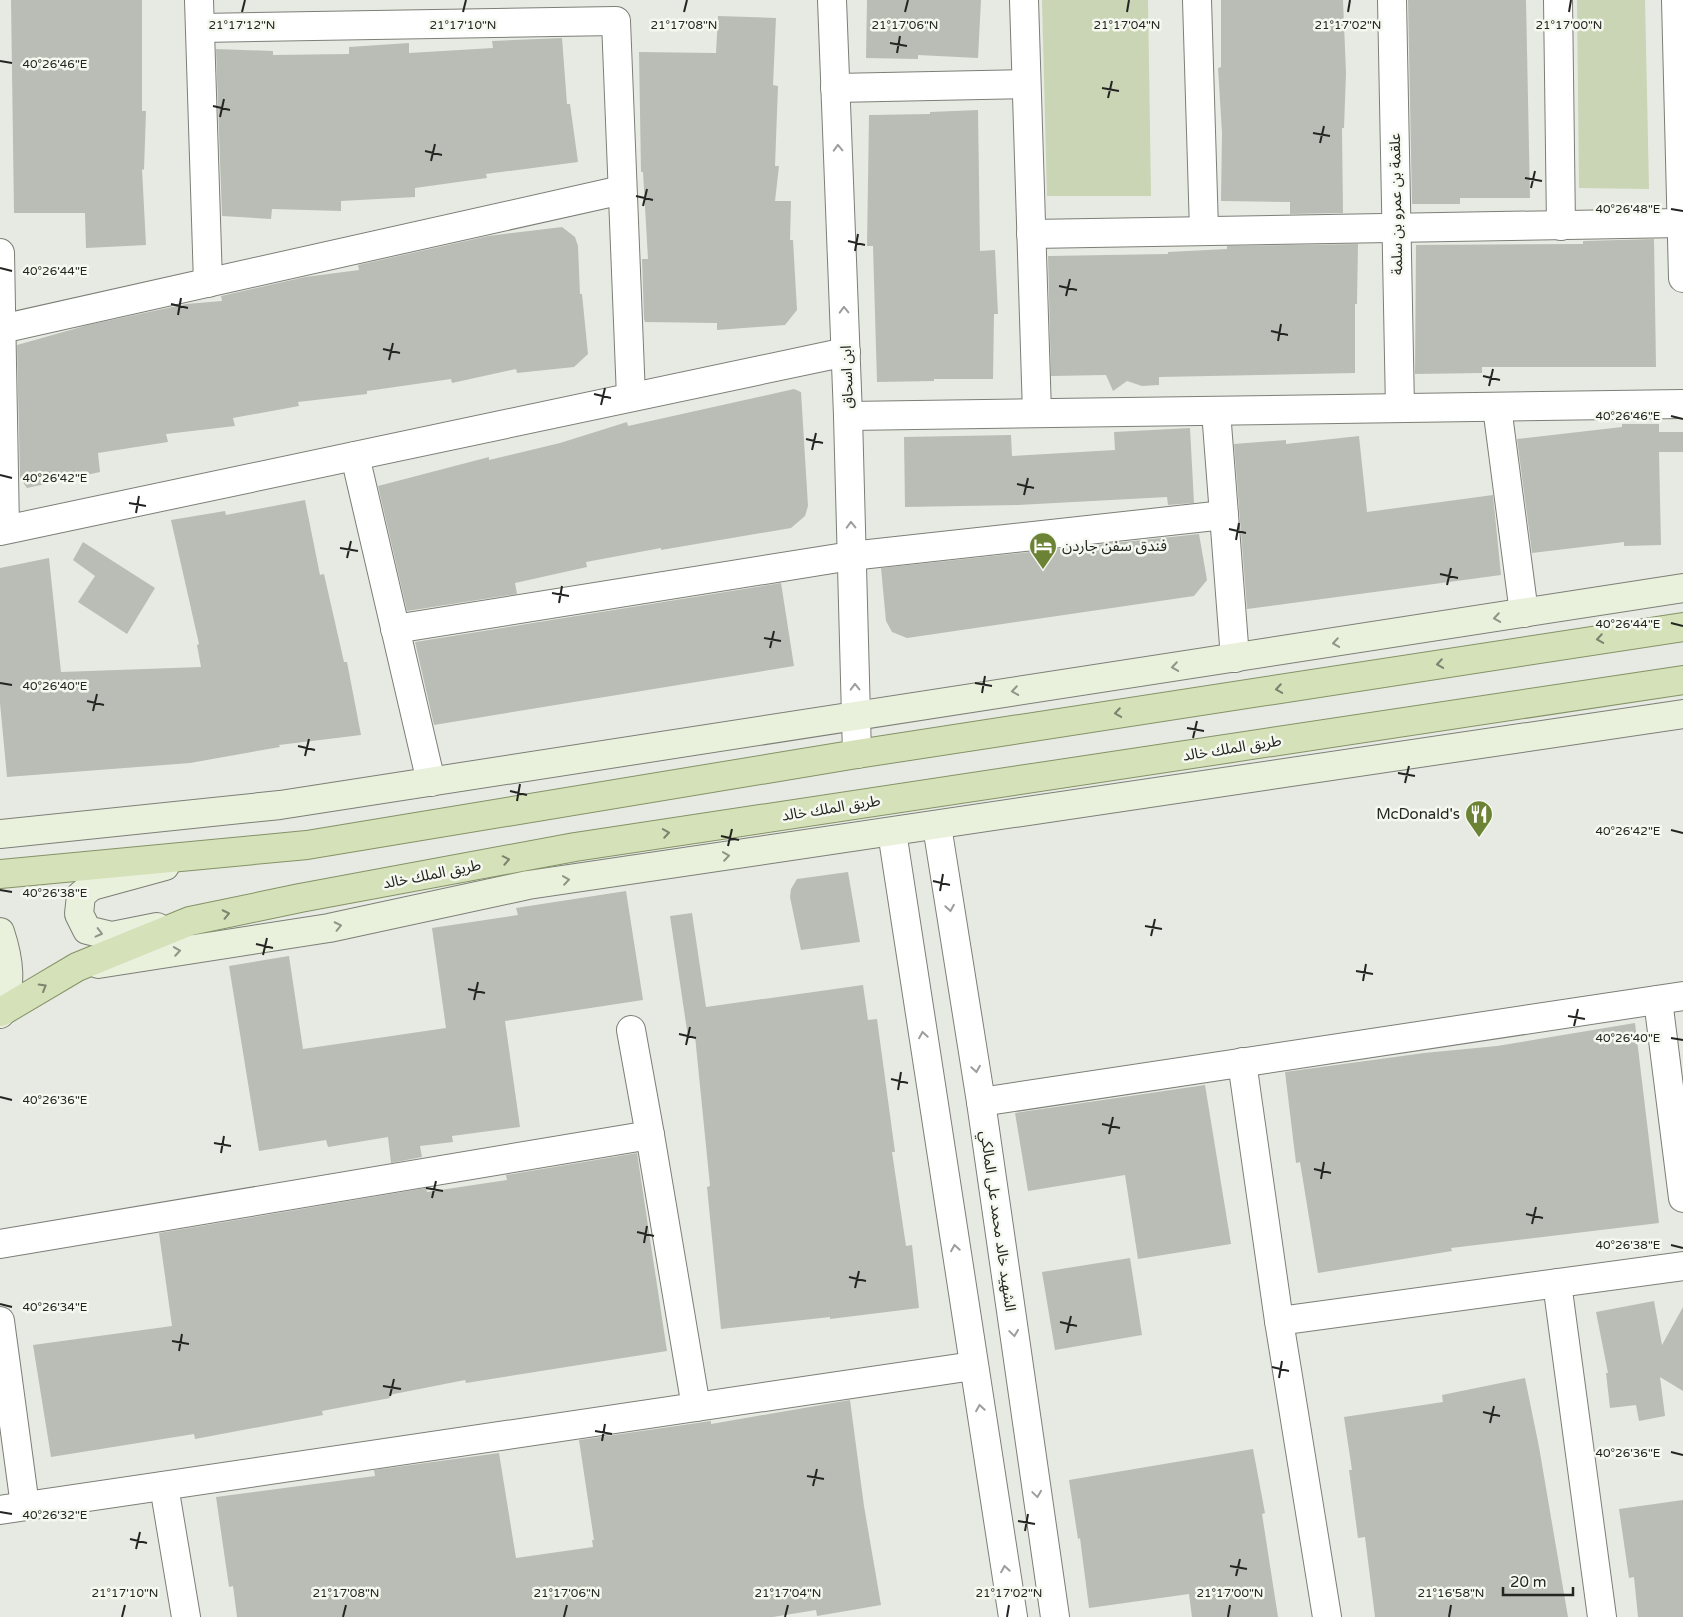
<svg xmlns="http://www.w3.org/2000/svg" width="1683" height="1617" viewBox="0 0 1683 1617" font-family="'Varela Round','Noto Sans Arabic',sans-serif">
<style>
.green{fill:#c9d5b5}
.building{fill:#babdb5}
.lines{fill:none;stroke-linecap:round;stroke-linejoin:round}
.street-casing{stroke:#7c7f77;stroke-width:30}
.secondary-casing{stroke:#7c7f77;stroke-width:30}
.primary-casing{stroke:#849266;stroke-width:30}
.street{stroke:#fff;stroke-width:28}
.secondary{stroke:#e9f0dc;stroke-width:28}
.primary{stroke:#d4e1b9;stroke-width:28}
.oneway{stroke:#9c9d9c}
.oneway2{stroke:#909588}
.oneway3{stroke:#7c836e}
.ticks{fill:none;stroke:#242522;stroke-width:2}
.labels{text-anchor:middle;stroke-width:5;stroke-linejoin:round;paint-order:stroke}
.street-label{font-size:15px;fill:#242522;stroke:#f5f8ef}
.poi-label{font-size:15px;fill:#242522;stroke:#f5f8ef;text-anchor:start}
.ticks-label{font-size:12px;text-anchor:middle;fill:#242522;stroke:#f5f8ef;stroke-width:5;stroke-linejoin:round;paint-order:stroke}
</style>
<rect width="100%" height="100%" fill="#e7eae2"/>
<g class="green">
<polygon points="1042,0 1148,0 1151,196 1047,196"/>
<polygon points="1577,0 1645,0 1649,189 1579,188"/>
</g>
<g class="building">
<polygon points="11,0 142,0 142,111 146,111 144,170 142,169 146,245 86,248 85,213 14,213"/>
<polygon points="867,0 981,0 978,58 918,55 918,59 866,58"/>
<polygon points="1221,0 1343,0 1346,73 1344,128 1342,128 1343,213 1290,214 1290,202 1221,201 1222,133 1218,68 1221,67"/>
<polygon points="1408,0 1526,0 1530,198 1460,198 1460,204 1412,204"/>
<polygon points="718,16 776,18 773,85 778,86 775,166 779,166 775,201 791,201 790,240 793,240 797,310 785,325 717,330 717,323 645,322 644,319 642,259 648,259 643,172 641,172 639,52 716,53"/>
<polygon points="562,38 567,104 570,104 578,162 486,174 487,178 415,188 415,197 341,201 341,211 272,209 271,219 222,216 216,49 273,51 273,55 349,54 349,47 409,43 409,53 493,48 492,41"/>
<polygon points="978,110 980,251 995,250 998,314 994,314 993,379 934,379 934,381 877,382 873,246 867,246 869,115 930,114 930,112"/>
<polygon points="562,227 575,237 578,246 580,294 582,294 588,354 574,367 517,373 516,369 452,383 451,379 367,391 367,394 298,402 299,406 233,418 235,426 166,434 168,442 98,453 100,472 27,488 20,478 17,345 88,325 186,304 222,301 221,296 305,277 359,270 358,265 488,236"/>
<polygon points="1654,239 1656,367 1482,367 1482,373 1415,374 1416,245 1583,244 1583,241"/>
<polygon points="1358,244 1357,304 1355,304 1355,373 1159,377 1159,385 1142,386 1127,381 1113,391 1106,375 1051,376 1048,256 1168,254 1168,252 1227,249 1227,246"/>
<polygon points="794,389 801,392 808,506 805,516 791,528 661,550 661,548 586,562 587,567 515,583 517,594 407,611 378,486 489,457 489,460 560,443 627,422 628,426"/>
<polygon points="1622,424 1659,424 1659,432 1683,432 1683,452 1659,452 1661,545 1624,546 1624,542 1532,553 1517,439 1622,427"/>
<polygon points="1190,428 1194,503 1168,505 1167,497 1018,505 905,507 904,437 1011,435 1012,456 1115,450 1114,432"/>
<polygon points="1359,436 1367,512 1493,495 1501,575 1247,609 1234,444 1286,440 1286,444"/>
<polygon points="305,500 320,575 324,574 344,662 347,662 361,735 279,745 280,747 190,763 7,777 0,703 0,568 49,558 61,672 201,667 197,645 199,644 171,520 225,511 226,515"/>
<polygon points="1199,534 1207,580 1194,596 907,638 892,632 886,621 881,568"/>
<polygon points="83,542 155,588 127,634 78,602 95,576 73,560"/>
<polygon points="781,583 794,666 434,725 415,642"/>
<polygon points="848,872 860,942 801,950 790,897 791,889 797,879"/>
<polygon points="626,891 643,1000 505,1021 520,1127 452,1136 453,1142 420,1146 422,1157 391,1163 388,1137 328,1147 326,1140 259,1151 229,966 289,956 303,1049 446,1028 432,928 518,915 516,908"/>
<polygon points="692,913 706,1007 863,985 868,1020 877,1019 895,1152 892,1152 906,1246 912,1245 919,1308 830,1319 830,1317 721,1329 707,1187 710,1186 695,1036 688,1037 670,916"/>
<polygon points="1635,1023 1659,1223 1451,1248 1452,1251 1318,1273 1300,1162 1296,1163 1285,1072 1424,1053 1497,1046"/>
<polygon points="1205,1085 1231,1244 1138,1259 1125,1175 1028,1191 1015,1113"/>
<polygon points="637,1153 667,1351 466,1383 465,1380 389,1395 390,1398 322,1411 323,1415 195,1439 194,1434 51,1457 33,1345 172,1326 159,1233 426,1188 427,1192 507,1180 506,1175"/>
<polygon points="1130,1258 1142,1335 1055,1350 1042,1272"/>
<polygon points="1654,1301 1662,1345 1683,1307 1683,1391 1660,1377 1665,1416 1639,1421 1636,1405 1610,1408 1606,1373 1608,1373 1596,1312"/>
<polygon points="1525,1378 1539,1447 1568,1617 1375,1617 1365,1537 1358,1538 1349,1470 1352,1470 1344,1417 1443,1402 1442,1395"/>
<polygon points="850,1400 864,1506 881,1605 817,1616 816,1610 773,1617 237,1617 233,1586 229,1587 216,1497 375,1476 374,1470 499,1453 516,1558 593,1547 592,1540 594,1540 579,1440 711,1421 711,1424"/>
<polygon points="1253,1449 1265,1513 1262,1514 1278,1617 1192,1617 1189,1594 1089,1608 1080,1538 1078,1539 1069,1480"/>
<polygon points="1683,1500 1683,1617 1638,1617 1634,1577 1629,1578 1619,1509"/>
</g>
<g class="lines">
<g class="street-casing">
<g id="street">
<polyline points="199,0 208,283"/>
<polyline points="832,0 848,416 857,754"/>
<polyline points="1024,0 1037,413"/>
<polyline points="1197,0 1204,230"/>
<polyline points="1392,0 1400,408"/>
<polyline points="1558,0 1561,226"/>
<polyline points="1676,0 1683,278"/>
<polyline points="200,28 616,21 631,397"/>
<polyline points="835,88 1026,84"/>
<polyline points="1031,234 1681,223"/>
<polyline points="0,253 5,529"/>
<polyline points="1,329 622,190"/>
<polyline points="1497,407 1524,613"/>
<polyline points="1216,411 1235,658"/>
<polyline points="848,416 1683,404"/>
<polyline points="355,456 431,782"/>
<polyline points="0,531 846,352"/>
<polyline points="395,629 851,556 1224,515"/>
<polyline points="937,826 981,1102 1055,1617"/>
<polyline points="892,832 1013,1617"/>
<polyline points="1658,1000 1683,1198"/>
<polyline points="1242,1062 1279,1321 1327,1617"/>
<polyline points="981,1102 1683,996"/>
<polyline points="650,1135 696,1407"/>
<polyline points="0,1244 650,1135 631,1030"/>
<polyline points="1557,1283 1602,1617"/>
<polyline points="0,1321 25,1506"/>
<polyline points="1279,1321 1683,1266"/>
<polyline points="164,1486 186,1617"/>
<polyline points="0,1510 973,1366"/>
</g>
</g>
<g class="secondary-casing">
<g id="secondary">
<polyline points="0,834 280,805 1683,588"/>
<polyline points="157,927 112,936 87,930 79,914 81,895 92,886 165,866"/>
<path d="M0,932C9,959 13,986 0,1014"/>
<polyline points="98,964 329,928 528,885 1683,714"/>
</g>
</g>
<g class="primary-casing">
<g id="primary">
<polyline points="0,874 307,845 857,754 1683,627"/>
<polyline points="1,1012 77,967 190,921 300,898 575,847 1683,680"/>
</g>
</g>
<use href="#street" class="street"/>
<use href="#secondary" class="secondary"/>
<use href="#primary" class="primary"/>
</g>
<defs><path id="oneway-chevron" d="M-2-3.5L2.5 0L-2 3.5" fill="none" stroke-width="1.6" stroke-linecap="round" stroke-linejoin="round" transform="scale(1.25)"/></defs>
<g class="oneway">
<use href="#oneway-chevron" transform="translate(838 148) rotate(-92)"/>
<use href="#oneway-chevron" transform="translate(844 310) rotate(-92)"/>
<use href="#oneway-chevron" transform="translate(851 525) rotate(-91)"/>
<use href="#oneway-chevron" transform="translate(855 687) rotate(-91)"/>
<use href="#oneway-chevron" transform="translate(950 908) rotate(81)"/>
<use href="#oneway-chevron" transform="translate(923 1035) rotate(-99)"/>
<use href="#oneway-chevron" transform="translate(976 1069) rotate(81)"/>
<use href="#oneway-chevron" transform="translate(955 1248) rotate(-99)"/>
<use href="#oneway-chevron" transform="translate(1014 1333) rotate(82)"/>
<use href="#oneway-chevron" transform="translate(980 1408) rotate(-99)"/>
<use href="#oneway-chevron" transform="translate(1037 1494) rotate(82)"/>
<use href="#oneway-chevron" transform="translate(1005 1569) rotate(-99)"/>
</g>
<g class="oneway2">
<use href="#oneway-chevron" transform="translate(1497 618) rotate(171)"/>
<use href="#oneway-chevron" transform="translate(1336 643) rotate(171)"/>
<use href="#oneway-chevron" transform="translate(1175 667) rotate(171)"/>
<use href="#oneway-chevron" transform="translate(1015 691) rotate(171)"/>
<use href="#oneway-chevron" transform="translate(726 856) rotate(-8)"/>
<use href="#oneway-chevron" transform="translate(566 880) rotate(-8)"/>
<use href="#oneway-chevron" transform="translate(338 926) rotate(-12)"/>
<use href="#oneway-chevron" transform="translate(99 933) rotate(14)"/>
<use href="#oneway-chevron" transform="translate(177 951) rotate(-9)"/>
</g>
<g class="oneway3">
<use href="#oneway-chevron" transform="translate(1600 639) rotate(171)"/>
<use href="#oneway-chevron" transform="translate(1440 664) rotate(171)"/>
<use href="#oneway-chevron" transform="translate(1279 689) rotate(171)"/>
<use href="#oneway-chevron" transform="translate(1118 713) rotate(171)"/>
<use href="#oneway-chevron" transform="translate(666 833) rotate(-9)"/>
<use href="#oneway-chevron" transform="translate(506 860) rotate(-11)"/>
<use href="#oneway-chevron" transform="translate(226 914) rotate(-12)"/>
<use href="#oneway-chevron" transform="translate(43 987) rotate(-30)"/>
</g>
<path class="ticks" d="M242,12L245,0M463,12L466,0M684,12L687,0M905,12L908,0M1127,12L1129,0M1348,12L1350,0M1569,12L1571,0M890,43L907,46M897,53L900,36M0,61L12,63M1102,88L1119,91M1108,98L1112,81M213,106L230,110M220,117L224,99M1313,133L1330,136M1320,143L1324,126M425,151L442,155M431,161L435,144M1525,178L1542,181M1531,188L1535,171M636,196L653,200M643,206L647,189M1671,209L1683,211M848,241L865,245M855,251L858,234M0,268L12,271M1059,286L1077,290M1066,296L1070,279M171,304L188,308M178,315L181,298M1271,331L1288,335M1278,341L1281,324M383,349L400,353M389,360L393,343M1483,376L1500,380M1489,386L1493,369M594,394L611,398M601,405L605,388M1671,416L1683,419M806,439L823,443M812,450L816,433M0,475L12,478M1017,484L1034,488M1024,495L1028,478M129,503L146,506M136,513L139,496M1229,529L1246,533M1236,540L1239,523M340,548L358,551M347,558L351,541M1440,574L1458,578M1447,585L1451,568M552,593L569,596M559,603L562,586M1671,623L1683,626M764,638L781,641M770,648L774,631M0,683L12,685M975,683L992,686M982,693L985,676M87,701L104,705M93,711L97,694M1187,728L1204,731M1193,738L1197,721M298,746L315,750M305,756L309,739M1398,773L1415,776M1405,783L1409,766M510,791L527,795M517,801L520,784M1671,830L1683,833M721,836L739,840M728,846L732,829M933,881L950,885M0,890L12,892M940,891L943,874M1145,926L1162,929M1151,936L1155,919M256,944L273,948M263,955L267,938M1356,971L1373,974M1363,981L1366,964M468,989L485,993M474,1000L478,982M1568,1016L1585,1019M1574,1026L1578,1009M679,1034L696,1038M1671,1038L1683,1040M686,1045L690,1027M891,1079L908,1083M898,1090L901,1072M0,1097L12,1100M1102,1124L1120,1128M1109,1134L1113,1117M214,1143L231,1146M221,1153L224,1136M1314,1169L1331,1173M1321,1179L1324,1162M426,1188L443,1191M432,1198L436,1181M1526,1214L1543,1218M1532,1224L1536,1207M637,1232L654,1236M644,1243L647,1226M1671,1245L1683,1248M849,1277L866,1281M855,1288L859,1271M0,1304L12,1307M1060,1322L1077,1326M1067,1333L1071,1316M172,1341L189,1344M179,1351L182,1334M1272,1367L1289,1371M1279,1378L1282,1361M383,1386L401,1389M390,1396L394,1379M1483,1412L1500,1416M1490,1423L1494,1406M595,1431L612,1434M602,1441L605,1424M1671,1452L1683,1455M807,1476L824,1479M813,1486L817,1469M0,1512L12,1514M1018,1521L1035,1524M1025,1531L1028,1514M130,1539L147,1543M136,1549L140,1532M1230,1566L1247,1569M1236,1576L1240,1559M122,1617L125,1605M343,1617L346,1605M564,1617L567,1605M785,1617L788,1605M1007,1617L1009,1605M1228,1617L1230,1605M1449,1617L1451,1605"/>
<defs>
<g id="hotel-pin" transform="scale(1.4375)"><path d="M0 17L-7.5 6A9.5 9.5 0 1 1 7.5 6Z" fill="#6c8336" stroke="#f5f8ef"/><path d="M-6-4.5h1.5V1H6V5H4.5V3h-9V5H-6ZM-4 0a1.8 1.8 0 1 1 3.6 0ZM.5 0V-2.5h3Q6-2.5 6 0Z" fill="#fff"/></g>
<g id="restaurant-pin" transform="scale(1.4375)"><path d="M0 17L-7.5 6A9.5 9.5 0 1 1 7.5 6Z" fill="#6c8336" stroke="#f5f8ef"/><path d="M-5-6h1v4h1v-4h1v4h1v-4h1v5L-1.5 .5V6h-2V.5L-5-1ZM5-6V6H3V1.5H1.5Q1.5-4 5-6Z" fill="#fff"/></g>
</defs>
<g fill-rule="evenodd">
<use href="#hotel-pin" x="1043" y="546"/>
<use href="#restaurant-pin" x="1479" y="814"/>
</g>
<g class="labels">
<g class="street-label">
<text transform="translate(1396 204) rotate(-91)" y="5">علقمة بن عمرو بن سلمة</text>
<text transform="translate(847 377) rotate(-92)" y="5">ابن اسحاق</text>
<text transform="translate(1232 748) rotate(-9)" y="5">طريق الملك خالد</text>
<text transform="translate(831 808) rotate(-9)" y="5">طريق الملك خالد</text>
<text transform="translate(432 874) rotate(-11)" y="5">طريق الملك خالد</text>
<text transform="translate(998 1221) rotate(82)" y="5">الشهيد خالد محمد على المالكي</text>
</g>
<g class="poi-label">
<text x="1062" y="551">فندق سفن جاردن</text>
<text x="1460" y="819" text-anchor="end">McDonald's</text>
</g>
</g>
<g class="ticks-label">
<text x="242" y="29">21°17'12"N</text>
<text x="463" y="29">21°17'10"N</text>
<text x="684" y="29">21°17'08"N</text>
<text x="905" y="29">21°17'06"N</text>
<text x="1127" y="29">21°17'04"N</text>
<text x="1348" y="29">21°17'02"N</text>
<text x="1569" y="29">21°17'00"N</text>
<text x="55" y="68">40°26'46"E</text>
<text x="1628" y="213">40°26'48"E</text>
<text x="55" y="275">40°26'44"E</text>
<text x="1628" y="420">40°26'46"E</text>
<text x="55" y="482">40°26'42"E</text>
<text x="1628" y="628">40°26'44"E</text>
<text x="55" y="690">40°26'40"E</text>
<text x="1628" y="835">40°26'42"E</text>
<text x="55" y="897">40°26'38"E</text>
<text x="1628" y="1042">40°26'40"E</text>
<text x="55" y="1104">40°26'36"E</text>
<text x="1628" y="1249">40°26'38"E</text>
<text x="55" y="1311">40°26'34"E</text>
<text x="1628" y="1457">40°26'36"E</text>
<text x="55" y="1519">40°26'32"E</text>
<text x="125" y="1597">21°17'10"N</text>
<text x="346" y="1597">21°17'08"N</text>
<text x="567" y="1597">21°17'06"N</text>
<text x="788" y="1597">21°17'04"N</text>
<text x="1009" y="1597">21°17'02"N</text>
<text x="1230" y="1597">21°17'00"N</text>
<text x="1451" y="1597">21°16'58"N</text>
</g>
<path d="M1503 1587v8h70v-8" fill="none" stroke="#242522" stroke-width="2.5"/>
<text x="1510" y="1587" font-size="15" fill="#242522" stroke="#f5f8ef" stroke-width="4" paint-order="stroke">20 m</text>
</svg>
